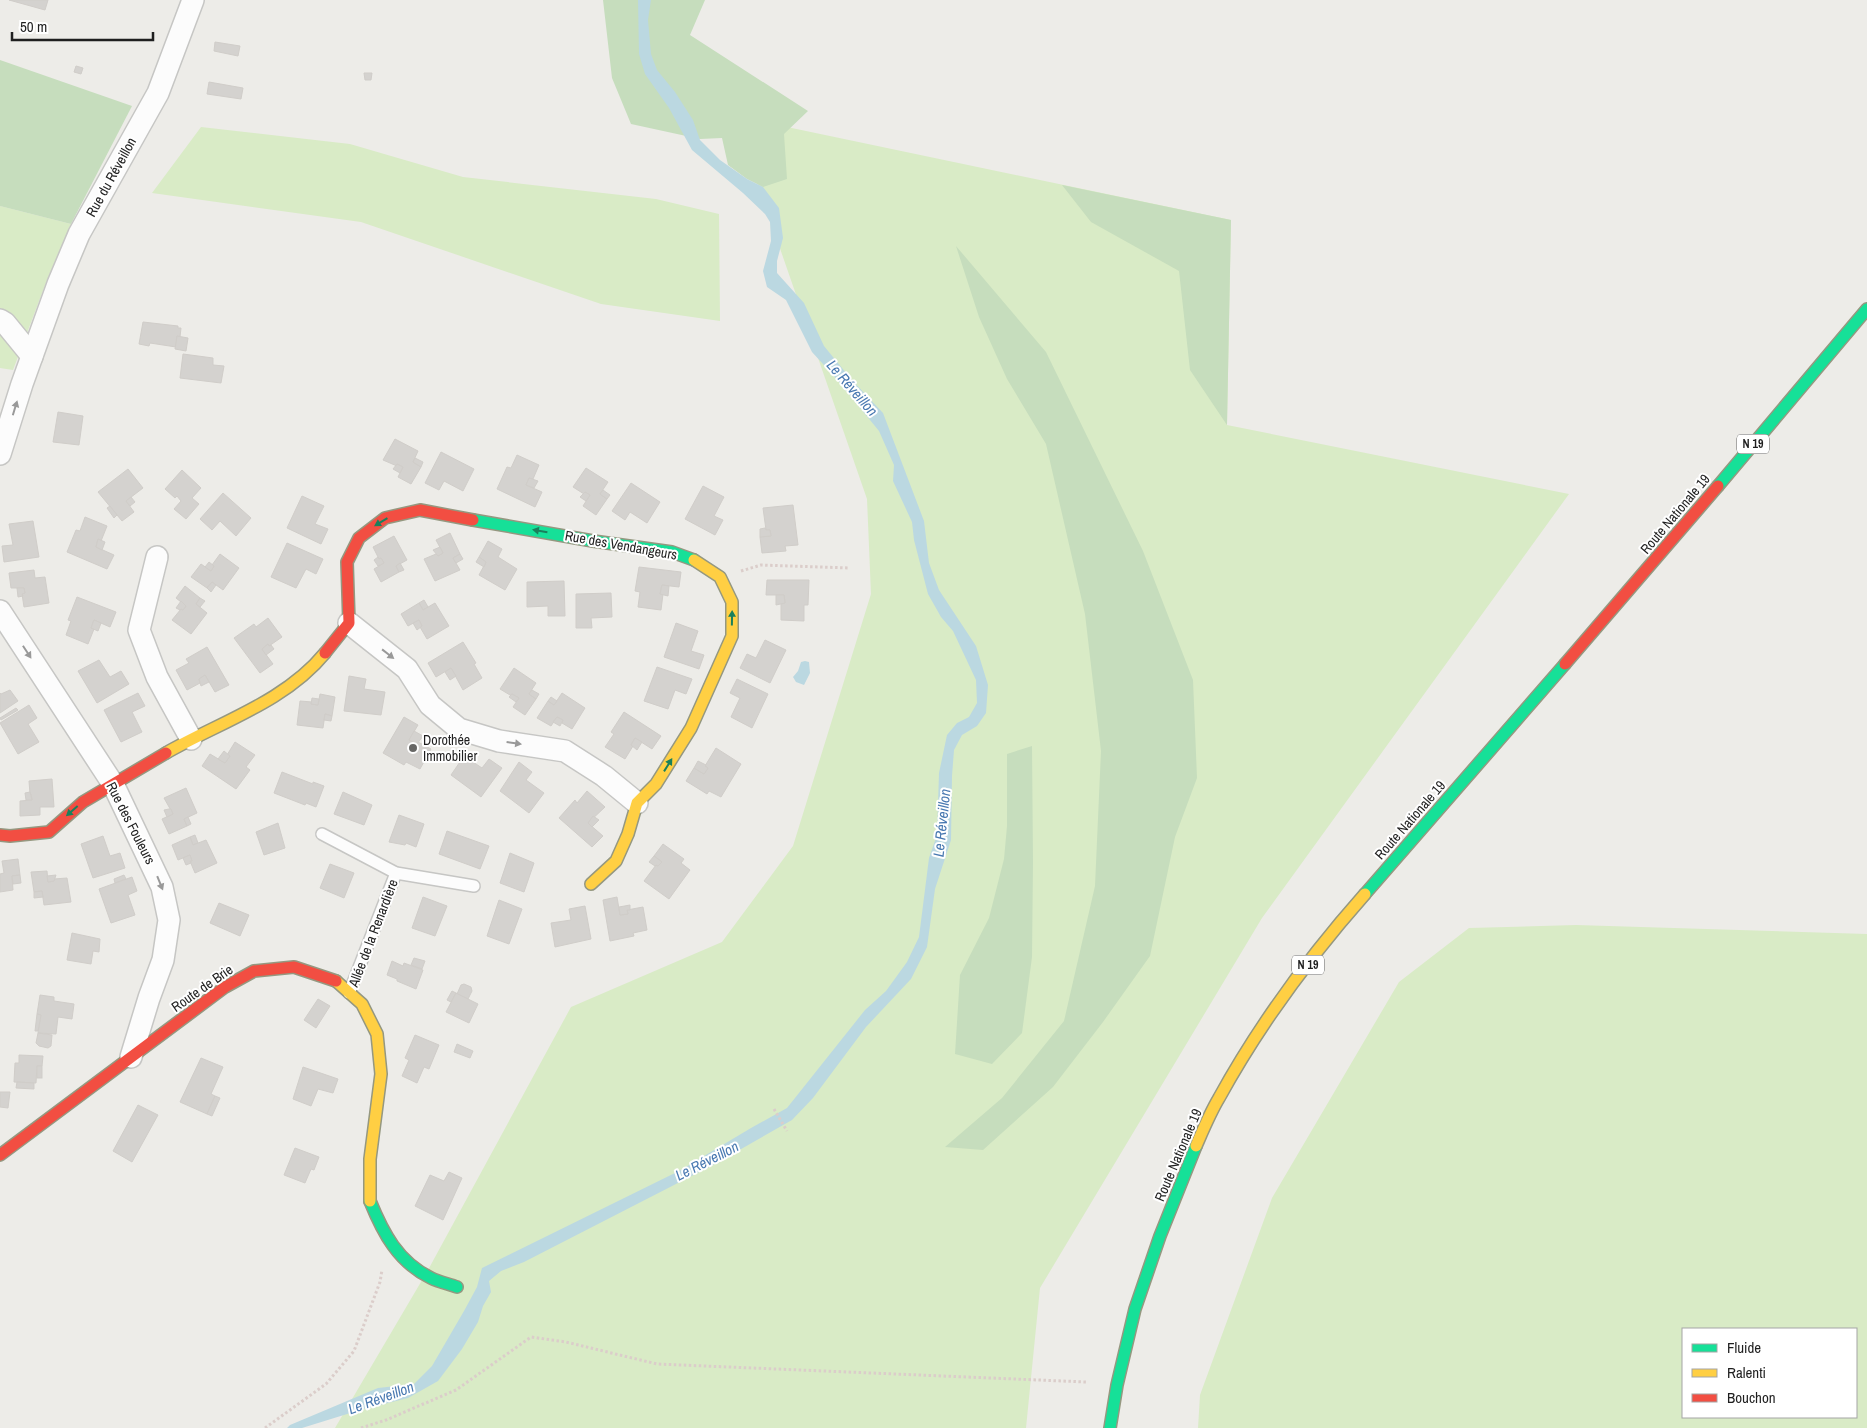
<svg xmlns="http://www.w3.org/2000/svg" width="1867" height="1428" viewBox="0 0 1867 1428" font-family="'Archivo Narrow',sans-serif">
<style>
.grass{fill:#d9ebc6;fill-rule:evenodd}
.forest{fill:#c6ddbd}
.water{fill:#bbd8e1}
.building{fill:#d4d2cf;stroke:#d0cdc9}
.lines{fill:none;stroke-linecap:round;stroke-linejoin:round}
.lane-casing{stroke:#c6c6c4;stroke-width:14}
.street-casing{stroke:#c6c6c4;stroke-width:24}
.fast-casing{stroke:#959880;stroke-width:14}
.slow-casing{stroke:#959880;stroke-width:14}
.jam-casing{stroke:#959880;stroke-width:14}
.path{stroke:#dbcdca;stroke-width:3;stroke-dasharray:2.5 2.5;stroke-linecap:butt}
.lane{stroke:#fcfcfc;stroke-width:11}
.street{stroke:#fcfcfc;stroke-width:21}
.fast{stroke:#16e098;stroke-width:11}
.slow{stroke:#ffcf43;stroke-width:11}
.jam{stroke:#f24e42;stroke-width:11}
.oneway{fill:#999}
.oneway2{fill:#1a805c}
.poi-dot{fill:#676765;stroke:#fff;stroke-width:2}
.labels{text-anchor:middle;stroke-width:4;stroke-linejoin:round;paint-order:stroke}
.shield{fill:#fff;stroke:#626262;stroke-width:1}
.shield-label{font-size:12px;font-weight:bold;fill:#1f1f1f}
.street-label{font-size:14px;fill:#1f1f1f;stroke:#fff}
.poi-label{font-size:14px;fill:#1f1f1f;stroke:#fff;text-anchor:start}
.water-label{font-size:15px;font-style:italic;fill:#4979b1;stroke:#fff}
</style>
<rect width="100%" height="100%" fill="#edece8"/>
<g class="grass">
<polygon points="734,116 1231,220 1227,425 1569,494 1262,918 1040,1288 1026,1428 335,1428 428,1270 571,1007 722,942 793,846 871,594 867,499"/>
<polygon points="201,127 350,144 463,177 656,199 719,214 720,321 601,304 361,222 152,193"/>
<polygon points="0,206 71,224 47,280 13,370 0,368"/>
<path d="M1576,925L1867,934V1428H1198L1200,1395L1272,1198L1399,982L1469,928ZM1683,1329H1856V1417H1683Z"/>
</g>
<g class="forest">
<polygon points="603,0 705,0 690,35 808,111 784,134 787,179 763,187 747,179 728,165 722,138 700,139 631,124 612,78"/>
<polygon points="0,60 132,106 71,224 0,206"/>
<polygon points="1062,185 1231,220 1227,425 1190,370 1179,271 1091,222"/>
<polygon points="956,246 1046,352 1143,551 1193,680 1197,778 1175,837 1150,956 1103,1022 1053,1087 983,1150 945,1147 1002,1098 1064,1021 1095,886 1101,751 1085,614 1046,444 1007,379 979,317"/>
<polygon points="1032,746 1033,862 1032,957 1022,1033 992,1064 955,1054 960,975 989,918 1004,859 1007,826 1007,754"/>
</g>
<g class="water">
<polygon points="638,0 651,0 648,20 651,54 657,70 675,92 693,120 700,140 720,160 747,179 763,187 779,208 783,238 777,261 777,273 804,303 824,346 851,379 883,413 924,521 929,563 939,590 976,646 988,685 986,713 977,726 962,735 954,750 952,776 951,840 935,889 927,947 911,979 866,1027 813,1098 792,1120 713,1165 524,1262 501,1271 489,1281 491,1292 483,1306 478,1322 462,1349 438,1381 408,1398 360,1410 302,1428 287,1428 290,1425 378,1388 414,1384 432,1366 464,1311 477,1287 482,1268 679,1171 751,1128 787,1108 865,1010 886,991 907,962 919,937 929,858 937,835 939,773 947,735 957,723 969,717 977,703 976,680 953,631 941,617 928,594 914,540 912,522 893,481 894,465 879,431 834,376 812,352 786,300 767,287 763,271 771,241 770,222 765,214 743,193 692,150 669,108 645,74 639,54"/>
<polygon points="805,661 809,662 810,673 804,685 796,682 793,677 798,671 801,662"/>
</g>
<g class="building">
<polygon points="9,0 48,0 45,10"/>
<polygon points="215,42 240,46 238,56 214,51"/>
<polygon points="76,66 83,68 81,74 74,72"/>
<polygon points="364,73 372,73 371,80 365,80"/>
<polygon points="209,82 243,88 241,99 207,94"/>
<polygon points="143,322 178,326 178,328 181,328 180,337 177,336 176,347 150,343 149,346 139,344"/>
<polygon points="177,336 188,338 186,351 175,349"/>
<polygon points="183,354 213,358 213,365 224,366 221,383 180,378"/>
<polygon points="58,412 83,416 79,445 53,442"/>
<polygon points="395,439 418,451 413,462 421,467 411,484 398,477 403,467 397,464 397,466 383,460"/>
<polygon points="441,452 474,469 463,491 444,481 439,490 425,483"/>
<polygon points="517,455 539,465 533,479 529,478 526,485 542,492 535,507 497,489 507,467 511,468"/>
<polygon points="415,458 423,462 421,467 413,462"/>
<polygon points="397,464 403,467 400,473 393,469"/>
<polygon points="586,468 608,482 600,494 607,499 596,515 583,506 590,495 585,492 584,494 573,487"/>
<polygon points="128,469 143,488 126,501 134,512 122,521 98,492"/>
<polygon points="182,470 201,488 192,498 199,504 186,519 174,509 181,501 177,496 175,498 165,489"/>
<polygon points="529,478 538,481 534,488 526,485"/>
<polygon points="631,483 660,502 647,523 630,512 625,520 612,511"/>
<polygon points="703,486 724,497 714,516 723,520 715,535 685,519"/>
<polygon points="603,490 610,495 607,499 600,494"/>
<polygon points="585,492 590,495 586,501 580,497"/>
<polygon points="223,493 251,518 236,536 220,521 212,530 200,519"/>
<polygon points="302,496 324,506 315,524 328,529 321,544 287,528"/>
<polygon points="131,497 135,502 130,506 126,501"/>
<polygon points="793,505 798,545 785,546 786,551 762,553 760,537 771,536 770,530 766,530 763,508"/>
<polygon points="110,506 117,515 114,518 107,508"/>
<polygon points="85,517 107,526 101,541 98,539 96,547 114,555 107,569 67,552 76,530 80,531"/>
<polygon points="33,521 39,557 4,562 2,546 13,545 9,524"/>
<polygon points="765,528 766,530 770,530 771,536 760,537 760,529"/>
<polygon points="450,533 460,554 453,558 460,570 435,581 424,559 436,554 438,556 443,553 436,540"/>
<polygon points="394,536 407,560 396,566 399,572 381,582 374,569 384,563 381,558 379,559 373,547"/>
<polygon points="98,539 105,542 102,550 96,547"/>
<polygon points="488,541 502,549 498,557 517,569 505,590 479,575 486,562 479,557"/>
<polygon points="287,543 323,559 316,574 306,569 296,588 271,577"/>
<polygon points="440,547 443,553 438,556 433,550"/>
<polygon points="220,554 239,568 223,590 212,582 207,588 191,577 201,564 211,571 214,566 212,565"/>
<polygon points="460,554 463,559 456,563 453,558"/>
<polygon points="378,557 379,559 381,558 384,563 378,566 374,560"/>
<polygon points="479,557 486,562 484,567 476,562"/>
<polygon points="209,562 214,566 211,571 205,567"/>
<polygon points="400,563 404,570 399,572 396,566"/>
<polygon points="639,567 681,572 679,587 662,585 660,594 663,594 661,610 638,607 640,592 635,591"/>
<polygon points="34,570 35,578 45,577 49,603 24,607 22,594 25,593 24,588 11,588 9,573"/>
<polygon points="767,580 809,580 808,605 804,605 804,621 781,620 781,603 785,603 784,595 766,595"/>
<polygon points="564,581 565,616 548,616 548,606 527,607 527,582"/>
<polygon points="212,582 216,585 211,592 207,588"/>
<polygon points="662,585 669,586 668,596 660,594"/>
<polygon points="185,586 200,598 196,604 207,613 191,634 172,620 181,609 183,610 186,606 176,598"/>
<polygon points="17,588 24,588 25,593 22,594 23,596 18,597"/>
<polygon points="611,593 612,617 591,618 592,628 576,628 576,594"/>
<polygon points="776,595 784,595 785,603 776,605"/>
<polygon points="77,597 116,612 110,627 94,620 91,628 94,629 88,644 66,635 71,621 68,620"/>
<polygon points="200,598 205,601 200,607 196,604"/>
<polygon points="424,600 428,607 423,610 419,603"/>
<polygon points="181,601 186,606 183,610 181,609 180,610 176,608"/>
<polygon points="419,603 423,610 435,603 449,626 427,639 420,627 422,626 419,620 408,626 401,614"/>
<polygon points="268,618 282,637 269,646 268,644 262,649 273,664 260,673 234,638 254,624 256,627"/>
<polygon points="94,620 101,623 98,631 91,628"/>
<polygon points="419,620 422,626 417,630 413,623"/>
<polygon points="676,623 698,631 691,651 704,655 699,669 664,657"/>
<polygon points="765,640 786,650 770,683 740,668 747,654 756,658"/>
<polygon points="463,642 476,663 474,664 482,678 463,690 451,668 436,677 428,663"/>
<polygon points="268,644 269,646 271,645 274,649 266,655 262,649"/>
<polygon points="207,647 229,685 215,692 205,675 199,679 200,683 187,690 176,670 189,663 186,659"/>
<polygon points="99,660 110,677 121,671 129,684 97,703 78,671"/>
<polygon points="657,667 692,679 686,694 675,690 668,709 644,701"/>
<polygon points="451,668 456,676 450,680 445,672"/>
<polygon points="514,668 536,683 529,694 536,699 525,715 513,707 519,698 512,694 510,695 500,689"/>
<polygon points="205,675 209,682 201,686 199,679"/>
<polygon points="349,676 366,679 364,689 385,692 381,715 344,711"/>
<polygon points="737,679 768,694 752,728 731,717 740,698 730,693"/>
<polygon points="10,690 18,701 0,713 0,693 1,694"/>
<polygon points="532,690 539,694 536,699 529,694"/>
<polygon points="138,693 145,706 132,712 142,732 121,742 104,710"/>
<polygon points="562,693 585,708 572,729 562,723 563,720 557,717 551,726 537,718 548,701 554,705"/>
<polygon points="320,694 335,697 332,716 325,714 323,728 297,725 300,701 312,702 311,704 318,705"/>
<polygon points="512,694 519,698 516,702 509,697"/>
<polygon points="551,697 557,701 554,705 548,701"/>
<polygon points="312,698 319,699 318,705 311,704"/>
<polygon points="29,705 37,718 28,724 39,742 18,754 0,723"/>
<polygon points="16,708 18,710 1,720 0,718"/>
<polygon points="624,712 661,736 652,749 635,738 631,745 633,746 625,759 605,747 614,734 611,732"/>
<polygon points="325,714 332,716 331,721 324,720"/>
<polygon points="404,717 418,725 409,740 417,744 418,742 431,749 420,769 406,762 404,765 383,753"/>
<polygon points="557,717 563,720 560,726 553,722"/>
<polygon points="414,731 423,736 417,744 409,740"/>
<polygon points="635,738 642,742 637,750 631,745"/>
<polygon points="235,742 255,755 246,767 250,770 236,789 202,766 210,754 225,763 230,756 227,755"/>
<polygon points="716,748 741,764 721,797 709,791 707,794 686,781 694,768 704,774 708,768 705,766"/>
<polygon points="224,751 230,756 225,763 218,759"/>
<polygon points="464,756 482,768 489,759 502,768 481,797 451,775"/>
<polygon points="698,761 706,765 705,766 708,768 704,774 694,768"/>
<polygon points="519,762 532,772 526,780 544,793 529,813 500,791"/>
<polygon points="282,772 313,784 313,782 324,786 316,807 306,803 305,805 274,793"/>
<polygon points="52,779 54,807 40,807 40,815 20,816 20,801 32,800 31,794 30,794 29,781"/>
<polygon points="186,788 197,813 184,819 187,826 169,834 162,819 173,814 164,798"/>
<polygon points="587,791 605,807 588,823 603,836 592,847 559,818 575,800 577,803"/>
<polygon points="30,792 32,800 26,800 25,793"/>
<polygon points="343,792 372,805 364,825 334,814"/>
<polygon points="169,809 171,809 173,814 167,817 164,810"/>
<polygon points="399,815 424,824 416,847 406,843 405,845 389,842"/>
<polygon points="593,816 599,820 592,827 588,823"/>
<polygon points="188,817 191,824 187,826 184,819"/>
<polygon points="278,823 285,848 264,855 256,832"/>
<polygon points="447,831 489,846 480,869 439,854"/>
<polygon points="195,835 198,843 193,845 190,837"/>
<polygon points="103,836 110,856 120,853 125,868 93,878 81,844"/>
<polygon points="190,837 193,845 206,840 217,863 195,873 190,861 192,861 190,855 178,860 172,845"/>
<polygon points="663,844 684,859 681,863 690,870 669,899 644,881 656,865 658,866 662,862 654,856"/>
<polygon points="510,853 534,863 524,892 500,883"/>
<polygon points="190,855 192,861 190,861 191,863 186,865 183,858"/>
<polygon points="654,856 662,862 658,866 656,865 655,866 649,862"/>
<polygon points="18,859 20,875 12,876 13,890 0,892 0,874 4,873 2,861"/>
<polygon points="330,864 354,873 344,898 320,888"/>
<polygon points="47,871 48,882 54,881 54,879 67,878 71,902 44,905 42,891 34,892 31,872"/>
<polygon points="20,875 21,883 13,884 12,876"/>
<polygon points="56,875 54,881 48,882 47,876"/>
<polygon points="124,875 126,879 115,883 114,879"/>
<polygon points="132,877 137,891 128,895 135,915 111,923 99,889"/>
<polygon points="42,891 43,897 34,898 34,892"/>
<polygon points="423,897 447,906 435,936 412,928"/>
<polygon points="617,897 620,915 628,914 627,910 643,907 647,930 633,933 634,936 610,941 603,900"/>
<polygon points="499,900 522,909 509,944 487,936"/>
<polygon points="219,903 249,915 240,936 210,923"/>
<polygon points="630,905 630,910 627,910 628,914 620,915 619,907"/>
<polygon points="585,906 591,939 555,947 551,923 571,920 569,909"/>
<polygon points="72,933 100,939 99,952 93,951 91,964 67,960"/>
<polygon points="414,958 425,961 422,969 411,965"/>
<polygon points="392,961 403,966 404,963 423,970 416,989 397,981 397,979 387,975"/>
<polygon points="464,984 471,987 472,991 468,999 457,994 461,985"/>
<polygon points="452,991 456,993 451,1002 447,1000"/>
<polygon points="456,993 478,1004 469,1023 446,1012"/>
<polygon points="40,995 54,997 54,1001 74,1004 72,1019 58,1017 56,1034 38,1033 41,1015 37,1014"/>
<polygon points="318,999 330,1006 316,1028 304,1020"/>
<polygon points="37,1014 41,1015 38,1031 35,1031"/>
<polygon points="38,1033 52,1035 51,1046 48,1048 39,1046 36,1043"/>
<polygon points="415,1035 439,1045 429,1069 424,1067 417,1083 402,1076 409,1060 405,1058"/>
<polygon points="457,1044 473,1051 470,1058 454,1052"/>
<polygon points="19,1055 43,1056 42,1066 37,1066 36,1083 14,1082 15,1063 19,1063"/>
<polygon points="201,1058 223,1067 211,1094 215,1096 207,1114 180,1102"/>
<rect x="37" y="1066" width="5" height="12"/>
<polygon points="303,1067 338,1079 333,1093 318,1089 311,1106 293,1099"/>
<polygon points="17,1082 34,1083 34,1089 16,1088"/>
<polygon points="0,1092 10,1092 8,1108 0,1107"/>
<polygon points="215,1096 220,1098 212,1116 207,1114"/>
<polygon points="138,1105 158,1115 132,1162 113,1151"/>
<polygon points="295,1148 319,1157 314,1170 311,1169 305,1183 284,1175"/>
<polygon points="449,1172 462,1178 443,1220 415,1206 430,1175 444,1181"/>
</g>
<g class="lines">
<g class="lane-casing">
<g id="lane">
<polyline points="322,834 396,873 474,886"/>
<polyline points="349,993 396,873"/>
</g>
</g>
<g class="street-casing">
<g id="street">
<polyline points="0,320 5,323 32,356"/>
<polyline points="0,454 22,384 58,284 79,234 158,93 193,0"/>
<polyline points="157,557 139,630 157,677 191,739"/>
<polyline points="0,611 113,784 162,887 169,920 163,960 149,998 131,1057"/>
<polyline points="349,623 407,669 430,705 459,729 499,741 565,751 604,776 637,803"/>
</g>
</g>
<g class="fast-casing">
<g id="fast">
<polyline points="1718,486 1867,309"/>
<polyline points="473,520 593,541 672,552 694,560"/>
<polyline points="1365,894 1565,664"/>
<path d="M370,1201C383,1233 398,1262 431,1278C439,1282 449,1284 457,1287"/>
<polyline points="1110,1428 1117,1385 1135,1309 1160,1236 1196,1146"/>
</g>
</g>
<g class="slow-casing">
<g id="slow">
<path d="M166,753C220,722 285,702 325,653"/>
<polyline points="591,884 616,861 628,834 637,803 656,784 691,728 732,636 732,602 720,577 694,560"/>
<polyline points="336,981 362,1004 377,1034 381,1074 370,1159 370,1201"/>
<path d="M1196,1146C1203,1130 1210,1113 1219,1098C1258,1027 1311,955 1365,894"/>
</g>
</g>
<g class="jam-casing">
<g id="jam">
<polyline points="325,653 349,623 347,562 359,538 385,518 420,510 473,520"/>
<polyline points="1565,664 1718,486"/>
<polyline points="0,835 10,836 49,832 83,802 166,753"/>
<polyline points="0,1155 225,987 254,971 294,967 336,981"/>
</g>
</g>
<g class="path">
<polyline points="741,571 761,565 849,568"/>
<polyline points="774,1109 787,1131"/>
<polyline points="265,1428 326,1384 354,1351 380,1282 382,1270"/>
<polyline points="361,1428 386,1420 456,1390 531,1337 566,1342 657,1364 1086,1382"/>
</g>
<use href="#lane" class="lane"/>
<use href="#street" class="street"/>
<use href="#fast" class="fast"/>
<use href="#slow" class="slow"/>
<use href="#jam" class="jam"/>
</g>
<defs><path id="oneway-solid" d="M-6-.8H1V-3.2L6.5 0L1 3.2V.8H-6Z" transform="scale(1.25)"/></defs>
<g class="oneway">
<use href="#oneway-solid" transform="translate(15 408) rotate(-73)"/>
<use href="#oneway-solid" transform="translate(27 652) rotate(57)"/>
<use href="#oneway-solid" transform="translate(388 654) rotate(38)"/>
<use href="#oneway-solid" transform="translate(514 743) rotate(8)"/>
<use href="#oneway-solid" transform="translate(160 883) rotate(68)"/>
</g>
<g class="oneway2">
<use href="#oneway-solid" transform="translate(381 522) rotate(149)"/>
<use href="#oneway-solid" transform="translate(540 531) rotate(-170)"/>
<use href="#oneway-solid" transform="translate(732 618) rotate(-89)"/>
<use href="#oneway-solid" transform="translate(668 765) rotate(-58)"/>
<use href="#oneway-solid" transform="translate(72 811) rotate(139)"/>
</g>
<circle class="poi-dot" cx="413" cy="748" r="5"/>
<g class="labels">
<g class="shield">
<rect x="1737" y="434.5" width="32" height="19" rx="4"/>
<rect x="1292" y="955.5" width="32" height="19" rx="4"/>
</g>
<g class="shield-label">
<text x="1753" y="448">N 19</text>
<text x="1308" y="969">N 19</text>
</g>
<g class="street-label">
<text transform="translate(111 177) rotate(-61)" y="5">Rue du Réveillon</text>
<text transform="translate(1675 514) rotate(-50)" y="5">Route Nationale 19</text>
<text transform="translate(621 545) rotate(10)" y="5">Rue des Vendangeurs</text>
<text transform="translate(1410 820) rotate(-49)" y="5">Route Nationale 19</text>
<text transform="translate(131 823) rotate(63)" y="5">Rue des Fouleurs</text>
<text transform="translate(373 933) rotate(-69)" y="5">Allée de la Renardière</text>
<text transform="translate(202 988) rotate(-35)" y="5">Route de Brie</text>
<text transform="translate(1178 1155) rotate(-67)" y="5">Route Nationale 19</text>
</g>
<g class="poi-label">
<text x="423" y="745">Dorothée<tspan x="423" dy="16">Immobilier</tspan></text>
</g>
<g class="water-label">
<text transform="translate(852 388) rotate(49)" y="5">Le Réveillon</text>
<text transform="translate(942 823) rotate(-84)" y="5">Le Réveillon</text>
<text transform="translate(707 1161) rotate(-27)" y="5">Le Réveillon</text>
<text transform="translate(381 1398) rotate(-20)" y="5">Le Réveillon</text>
</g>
</g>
<rect x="1682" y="1328" width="175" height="90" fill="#ffffff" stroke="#a5a5a5"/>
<rect x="1692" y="1344" width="25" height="8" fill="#16e098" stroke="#a5a5a5"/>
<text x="1727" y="1353" font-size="15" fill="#1f1f1f">Fluide</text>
<rect x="1692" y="1369" width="25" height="8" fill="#ffcf43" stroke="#a5a5a5"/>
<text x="1727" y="1378" font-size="15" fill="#1f1f1f">Ralenti</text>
<rect x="1692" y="1394" width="25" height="8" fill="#f24e42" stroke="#a5a5a5"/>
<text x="1727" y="1403" font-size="15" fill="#1f1f1f">Bouchon</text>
<path d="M12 32v8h141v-8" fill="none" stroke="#1f1f1f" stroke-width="2.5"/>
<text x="20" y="32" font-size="15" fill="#1f1f1f" stroke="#ffffff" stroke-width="4" paint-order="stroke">50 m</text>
</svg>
